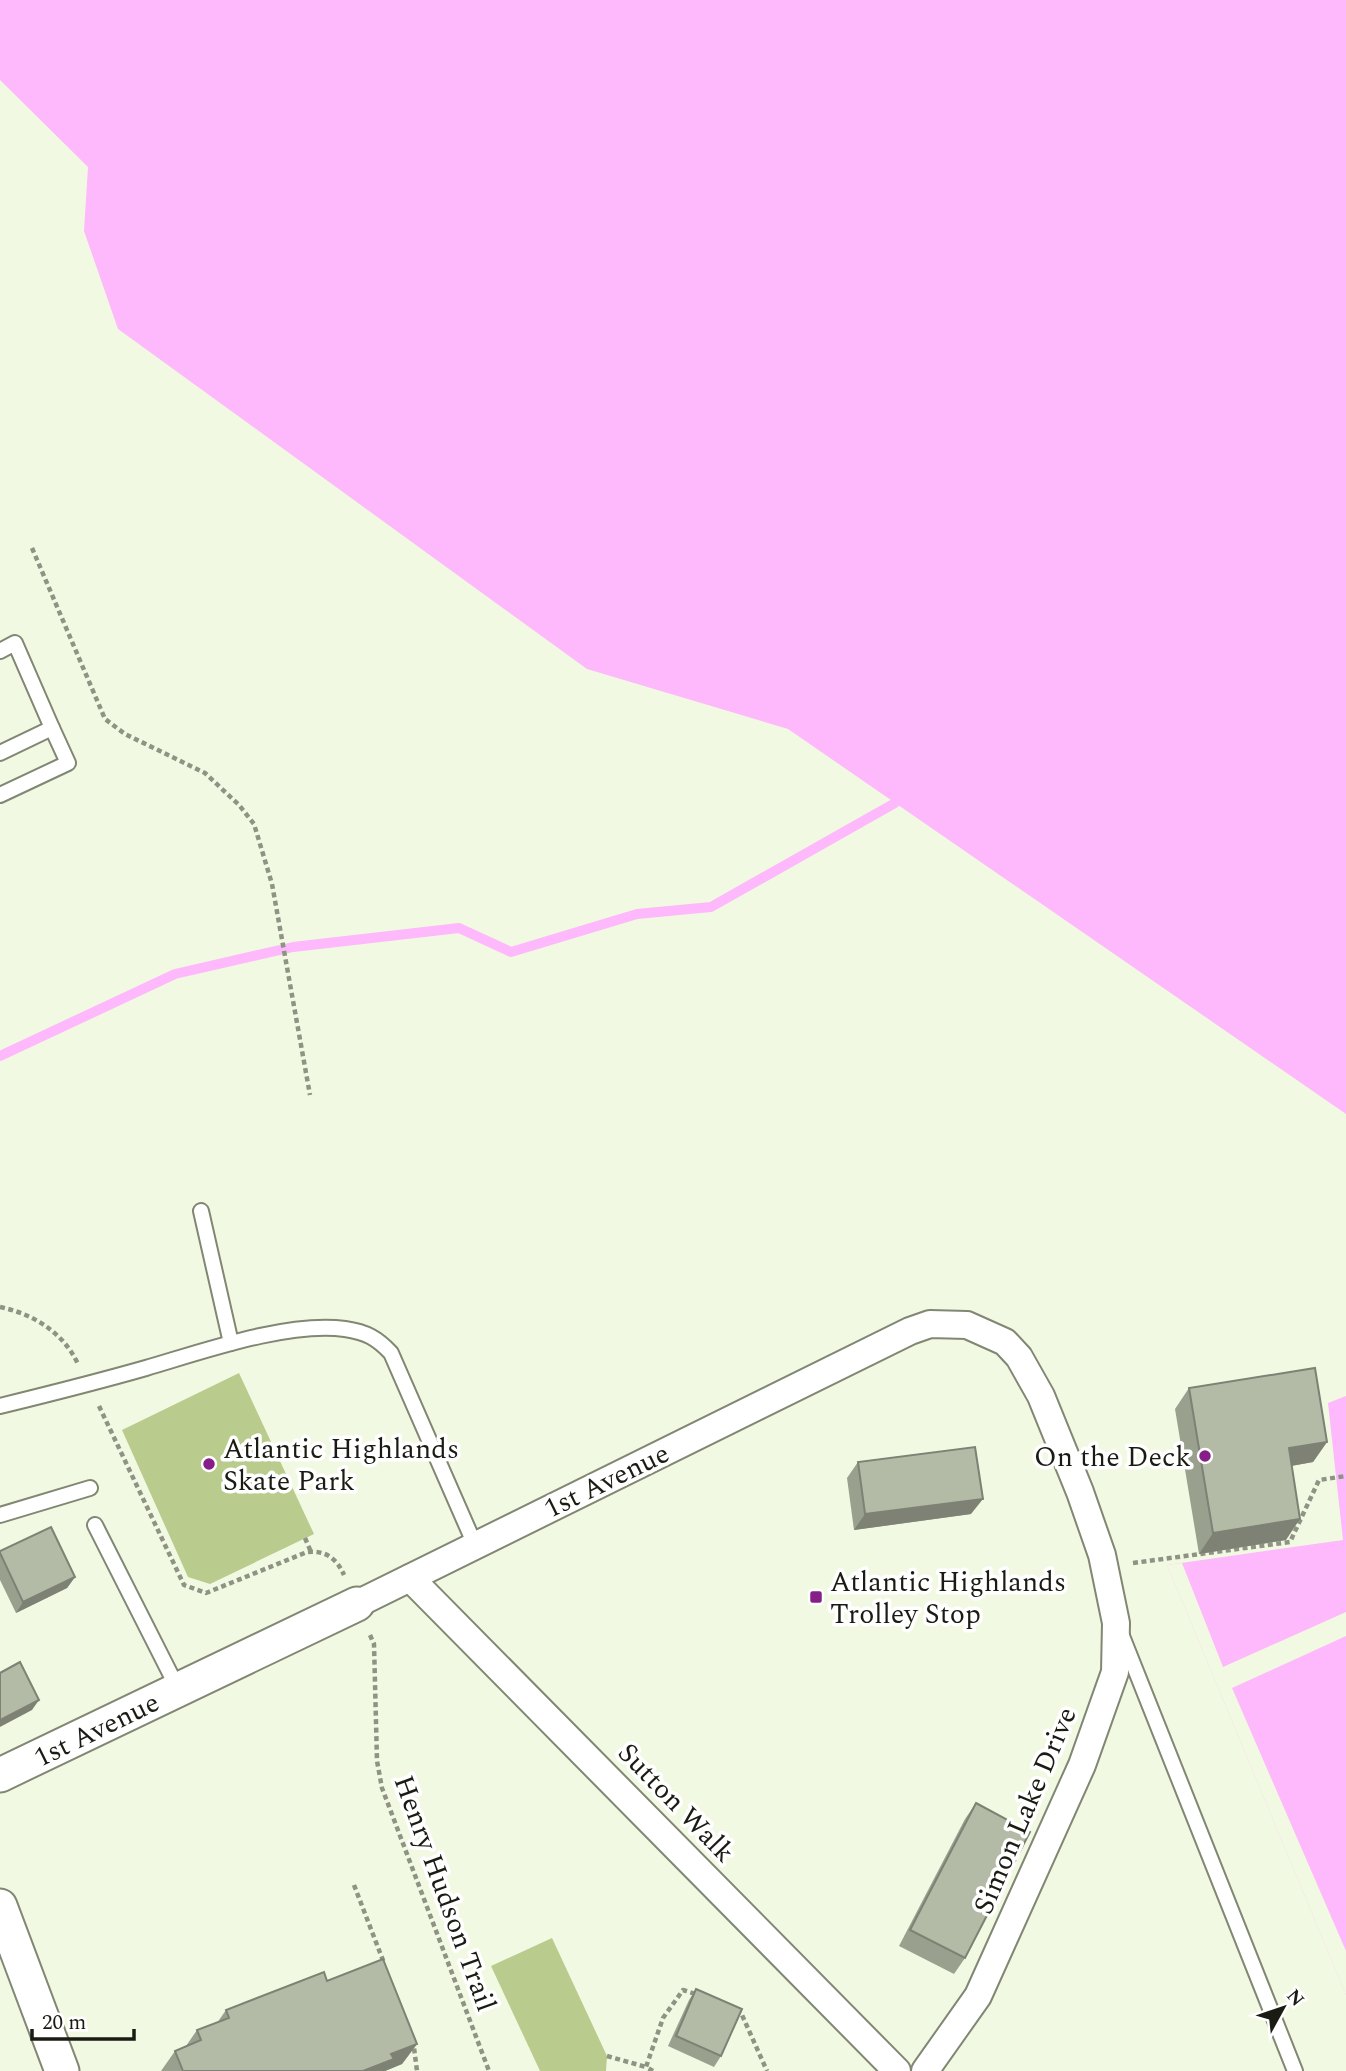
<svg xmlns="http://www.w3.org/2000/svg" width="1346" height="2071" viewBox="0 0 1346 2071" font-family="Spectral,serif">
<style>
.green{fill:#b9cc8e}
.water{fill:#fdb9fb}
.pier{fill:#f2f9e3}
.lines{fill:none;stroke-linecap:round;stroke-linejoin:round}
.stream{stroke:#fdb9fb;stroke-width:10}
.service-casing{stroke:#808773;stroke-width:18}
.minor-casing{stroke:#808773;stroke-width:30}
.tertiary-casing{stroke:#808773;stroke-width:37}
.path{stroke:#8e9383;stroke-width:4.5;stroke-dasharray:5 3.5;stroke-linecap:butt}
.service{stroke:#fff;stroke-width:14}
.minor{stroke:#fff;stroke-width:26}
.tertiary{stroke:#fff;stroke-width:33}
.wall{fill:#9aa08e}
.shaded-wall{fill:#7d8274}
.building{fill:#b3baa5;stroke:#7d8274;stroke-width:2}
.poi-dot{fill:#851f87;stroke:#fff;stroke-width:2.5}
.labels{text-anchor:middle;stroke-width:7;stroke-linejoin:round;paint-order:stroke}
.poi-label{font-size:28px;fill:#1a1c14;stroke:#fff;text-anchor:start}
.street-label{font-size:28px;fill:#1a1c14;stroke:#fff}
</style>
<rect width="100%" height="100%" fill="#f2f9e3"/>
<g class="green">
<polygon points="239,1373 314,1534 210,1584 188,1577 122,1430"/>
<polygon points="552,1938 607,2056 606,2071 540,2071 491,1966"/>
</g>
<g class="water">
<polygon points="0,0 1346,0 1346,1114 788,729 587,669 118,329 84,231 88,167 0,80"/>
<polygon points="1346,1396 1346,1995 1167,1565 1343,1540 1328,1403"/>
</g>
<polygon class="pier" points="1182,1563 1223,1667 1346,1612 1346,1636 1232,1688 1346,1951 1346,1995 1167,1565"/>
<g class="lines">
<polyline class="stream" points="0,1056 175,974 293,947 459,928 511,952 637,914 711,907 895,803"/>
<g class="service-casing">
<g id="service">
<polyline points="0,651 15,643 52,728 0,753"/>
<polyline points="0,795 68,763 52,728"/>
<polyline points="201,1211 231,1343"/>
<path d="M0,1406C49,1394 97,1382 146,1368C201,1352 288,1321 345,1329C366,1332 377,1338 391,1353L475,1545"/>
<polyline points="0,1515 90,1488"/>
<polyline points="95,1525 178,1689"/>
<polyline points="1122,1636 1295,2071"/>
</g>
</g>
<g class="minor-casing">
<g id="minor">
<polyline points="410,1578 897,2071"/>
<polyline points="357,1604 910,1331 930,1324 967,1325 1005,1342 1019,1357 1041,1396 1080,1492 1102,1555 1116,1623 1115,1672 1082,1765 978,1996 925,2071"/>
</g>
</g>
<g class="tertiary-casing">
<g id="tertiary">
<polyline points="0,1775 357,1604"/>
<polyline points="0,1906 62,2071"/>
</g>
</g>
<g class="path">
<polyline points="32,548 105,719 125,734 205,773 239,805 254,824 272,884 310,1095"/>
<path d="M0,1307C33,1314 63,1332 78,1364"/>
<path d="M99,1406L184,1585L206,1593L307,1552C326,1550 337,1559 344,1575"/>
<polyline points="305,1538 311,1552"/>
<polyline points="1133,1563 1290,1542 1319,1480 1346,1476"/>
<polyline points="370,1635 374,1644 377,1761 382,1788 489,2071"/>
<polyline points="354,1885 384,1963"/>
<polyline points="735,2011 742,2015 767,2071"/>
<polyline points="413,2040 417,2071"/>
<polyline points="607,2056 646,2067"/>
<polyline points="653,2071 646,2067 663,2018 683,1990 699,1995"/>
</g>
<use href="#service" class="service"/>
<use href="#minor" class="minor"/>
<use href="#tertiary" class="tertiary"/>
</g>
<g class="wall">
<polygon points="1189,1388 1327,1442 1313,1462 1291,1466 1286,1540 1199,1554 1175,1409"/>
<polygon points="858,1462 971,1514 854,1530 847,1478"/>
<polygon points="0,1551 75,1577 67,1588 16,1613 0,1580"/>
<polygon points="976,1803 965,1958 954,1974 899,1946 965,1819"/>
<polygon points="327,1981 417,2044 402,2064 385,2071 161,2071 175,2051 186,2046 197,2030 217,2023 226,2010"/>
<polygon points="696,1989 721,2056 714,2067 668,2046 689,2000"/>
</g>
<g class="shaded-wall">
<polygon points="1327,1442 1313,1462 1274,1469 1289,1448"/>
<polygon points="983,1499 971,1514 854,1530 865,1514"/>
<polygon points="1300,1519 1286,1540 1199,1554 1213,1533"/>
<polygon points="75,1577 67,1588 16,1613 23,1602"/>
<polygon points="39,1700 32,1710 0,1727 0,1720"/>
<polygon points="417,2044 402,2064 385,2071 363,2071 391,2054"/>
</g>
<g class="building">
<polygon points="1315,1368 1327,1442 1289,1448 1300,1519 1213,1533 1189,1388"/>
<polygon points="975,1447 983,1499 865,1514 858,1462"/>
<polygon points="51,1527 75,1577 23,1602 0,1553 0,1551"/>
<polygon points="20,1662 39,1700 0,1720 0,1673"/>
<polygon points="976,1803 1030,1832 965,1958 910,1930"/>
<polygon points="383,1959 417,2044 391,2054 394,2059 363,2071 183,2071 175,2051 201,2040 197,2030 229,2018 226,2010 324,1972 327,1981"/>
<polygon points="696,1989 742,2009 721,2056 676,2036"/>
</g>
<g class="poi-dot">
<circle cx="1205" cy="1456" r="7"/>
<circle cx="209" cy="1464" r="7"/>
<rect x="809" y="1590" width="14" height="14" rx="3.5"/>
</g>
<g class="labels">
<g class="poi-label">
<text x="223" y="1458">Atlantic Highlands<tspan x="223" dy="32">Skate Park</tspan></text>
<text x="1191" y="1466" text-anchor="end">On the Deck</text>
<text x="830" y="1591">Atlantic Highlands<tspan x="830" dy="32">Trolley Stop</tspan></text>
</g>
<g class="street-label">
<text transform="translate(606 1480) rotate(-26)" y="10">1st Avenue</text>
<text transform="translate(96 1729) rotate(-26)" y="10">1st Avenue</text>
<text transform="translate(677 1802) rotate(46)" y="10">Sutton Walk</text>
<text transform="translate(1024 1810) rotate(-67)" y="10">Simon Lake Drive</text>
<text transform="translate(446 1893) rotate(70)" y="10">Henry Hudson Trail</text>
</g>
</g>
<g transform="translate(1283 2008) rotate(50)" stroke="#ffffff" stroke-width="5" paint-order="stroke">
<path d="M0-5L12 26L0 18L-12 26Z" fill="#1a1c14"/>
<text y="-10" font-size="19" font-weight="bold" text-anchor="middle" fill="#1a1c14">N</text>
</g>
<path d="M32 2029v10h102v-10" fill="none" stroke="#1a1c14" stroke-width="3.5"/>
<text x="42" y="2029" font-size="21" fill="#1a1c14" stroke="#ffffff" stroke-width="5" paint-order="stroke">20 m</text>
</svg>
